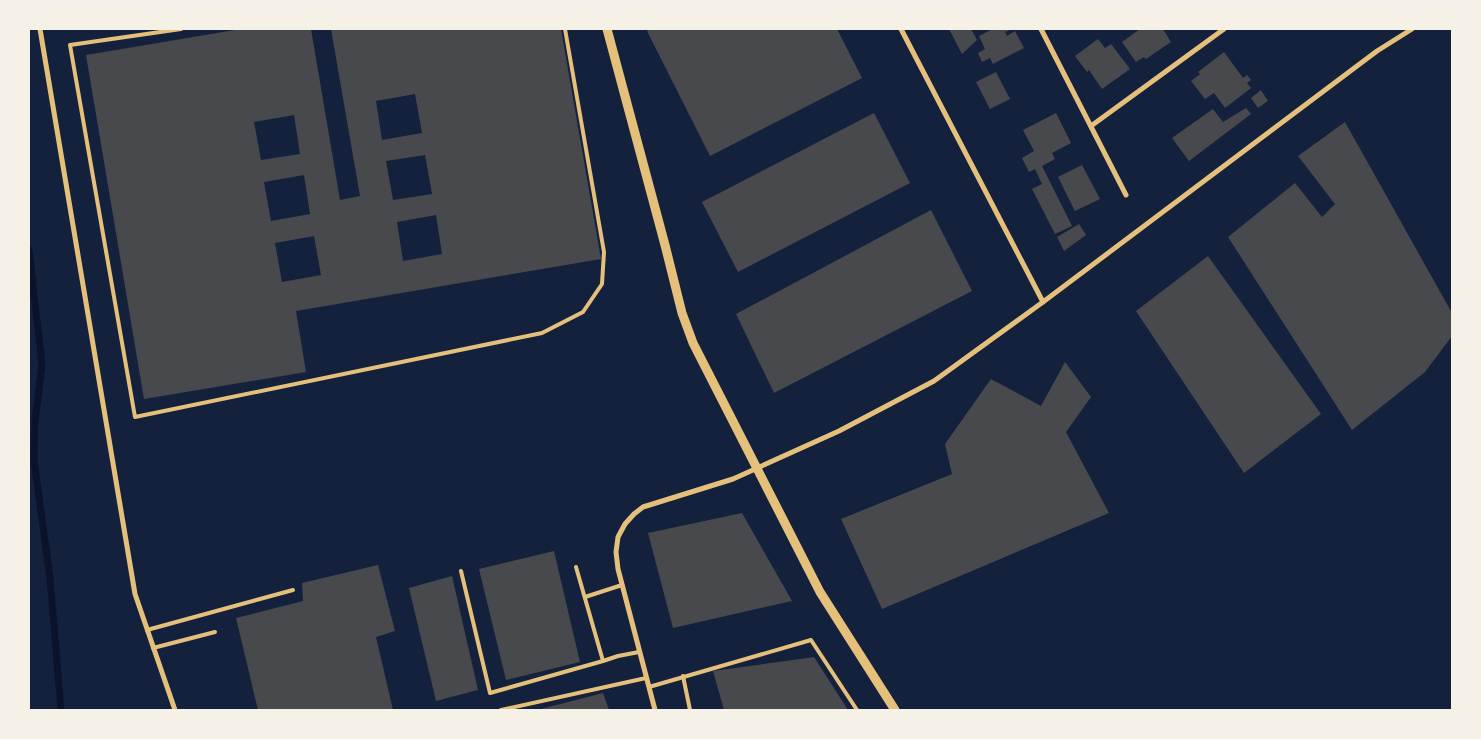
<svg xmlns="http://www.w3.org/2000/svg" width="1481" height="739" viewBox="0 0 1481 739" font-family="Lato,sans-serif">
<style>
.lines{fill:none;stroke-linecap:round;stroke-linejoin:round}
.stream{stroke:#0b132b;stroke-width:7}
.building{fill:#48494c;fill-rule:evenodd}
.service{stroke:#e5c07b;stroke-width:4}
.minor{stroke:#e5c07b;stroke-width:5}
.tertiary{stroke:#e5c07b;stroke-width:9}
</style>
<rect width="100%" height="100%" fill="#14213d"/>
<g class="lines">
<polyline class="stream" points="29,250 42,364 35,421 34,460 50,578 61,710"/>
</g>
<g class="building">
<path d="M241,29H311L340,200L360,196L331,29H561L601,259L296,311L306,372L144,399L86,55ZM415,94L422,133L382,140L376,101ZM294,115L300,154L261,160L254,122ZM425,155L432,194L393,200L386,161ZM304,175L310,214L271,221L264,182ZM436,215L442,254L403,261L397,222ZM314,236L321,275L282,282L275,243Z"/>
<polygon points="651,29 837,29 862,78 710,156 647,31"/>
<polygon points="949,29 971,29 977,40 962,54"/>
<polygon points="993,29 1012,29 1005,32 1007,36 1015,31 1024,48 993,64 990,58 982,62 978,53 985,49 979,36"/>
<polygon points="1140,29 1163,29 1171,42 1146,59 1144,57 1136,62 1122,42"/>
<polygon points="1098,39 1105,48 1111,44 1130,69 1102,89 1089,70 1087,72 1075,56"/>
<polygon points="1224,52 1243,78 1247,75 1251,80 1247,83 1251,88 1225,108 1214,93 1205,99 1191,81 1200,74 1198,72"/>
<polygon points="996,72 1010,99 990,109 976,82"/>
<polygon points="1261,90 1268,101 1258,108 1251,98"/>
<polygon points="1246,108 1251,114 1189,161 1172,138 1213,109 1223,122"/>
<polygon points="874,113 910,183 738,272 702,202"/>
<polygon points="1056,113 1071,143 1052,153 1055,159 1042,166 1072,226 1055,234 1032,189 1042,184 1035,169 1029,172 1022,158 1034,151 1023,130"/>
<polygon points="1345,122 1452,313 1452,336 1425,372 1352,430 1228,237 1295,183 1322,217 1335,204 1298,156"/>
<polygon points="1082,165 1100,199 1075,211 1058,177"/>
<polygon points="931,210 972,291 774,393 736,314"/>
<polygon points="1079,224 1086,235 1064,251 1057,237"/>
<polygon points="1208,256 1321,414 1244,473 1136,311"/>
<polygon points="1065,362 1091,397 1066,432 1109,513 882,609 841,519 952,474 945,444 991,379 1041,406"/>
<polygon points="742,513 792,601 673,628 648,533"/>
<polygon points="554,551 580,662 506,680 479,569"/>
<polygon points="378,565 395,631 376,637 393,710 258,710 236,618 303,601 302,583"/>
<polygon points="452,576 478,690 436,701 409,588"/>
<polygon points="814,657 848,710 724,710 713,671"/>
<polygon points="603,693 609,710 537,710"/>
</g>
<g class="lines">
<g class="service">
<polyline points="181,29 70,45 135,417 542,333 583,312 602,284 604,252 565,29"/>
<polyline points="461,571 490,693 603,661 576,567"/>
<polyline points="585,597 622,585"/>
<polyline points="147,630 293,590"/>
<polyline points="153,648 215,632"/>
<polyline points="603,661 618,656 639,652"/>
<polyline points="683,676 690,710"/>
<polyline points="649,687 811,640 857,710"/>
<polyline points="501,710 646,678"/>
</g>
<g class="minor">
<polyline points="40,29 135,594 175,710"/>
<polyline points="901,29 1043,302"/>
<polyline points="1041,29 1126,195"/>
<polyline points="1091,126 1224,29"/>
<polyline points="655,710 618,569 616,552 618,537 625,524 634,514 643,507 733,479 839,431 934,381 1043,302 1377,51 1412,29"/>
</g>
<polyline class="tertiary" points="607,29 665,245 682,313 693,343 820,592 895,710"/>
</g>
<rect width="1481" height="739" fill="none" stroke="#f6f1e7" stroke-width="60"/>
</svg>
